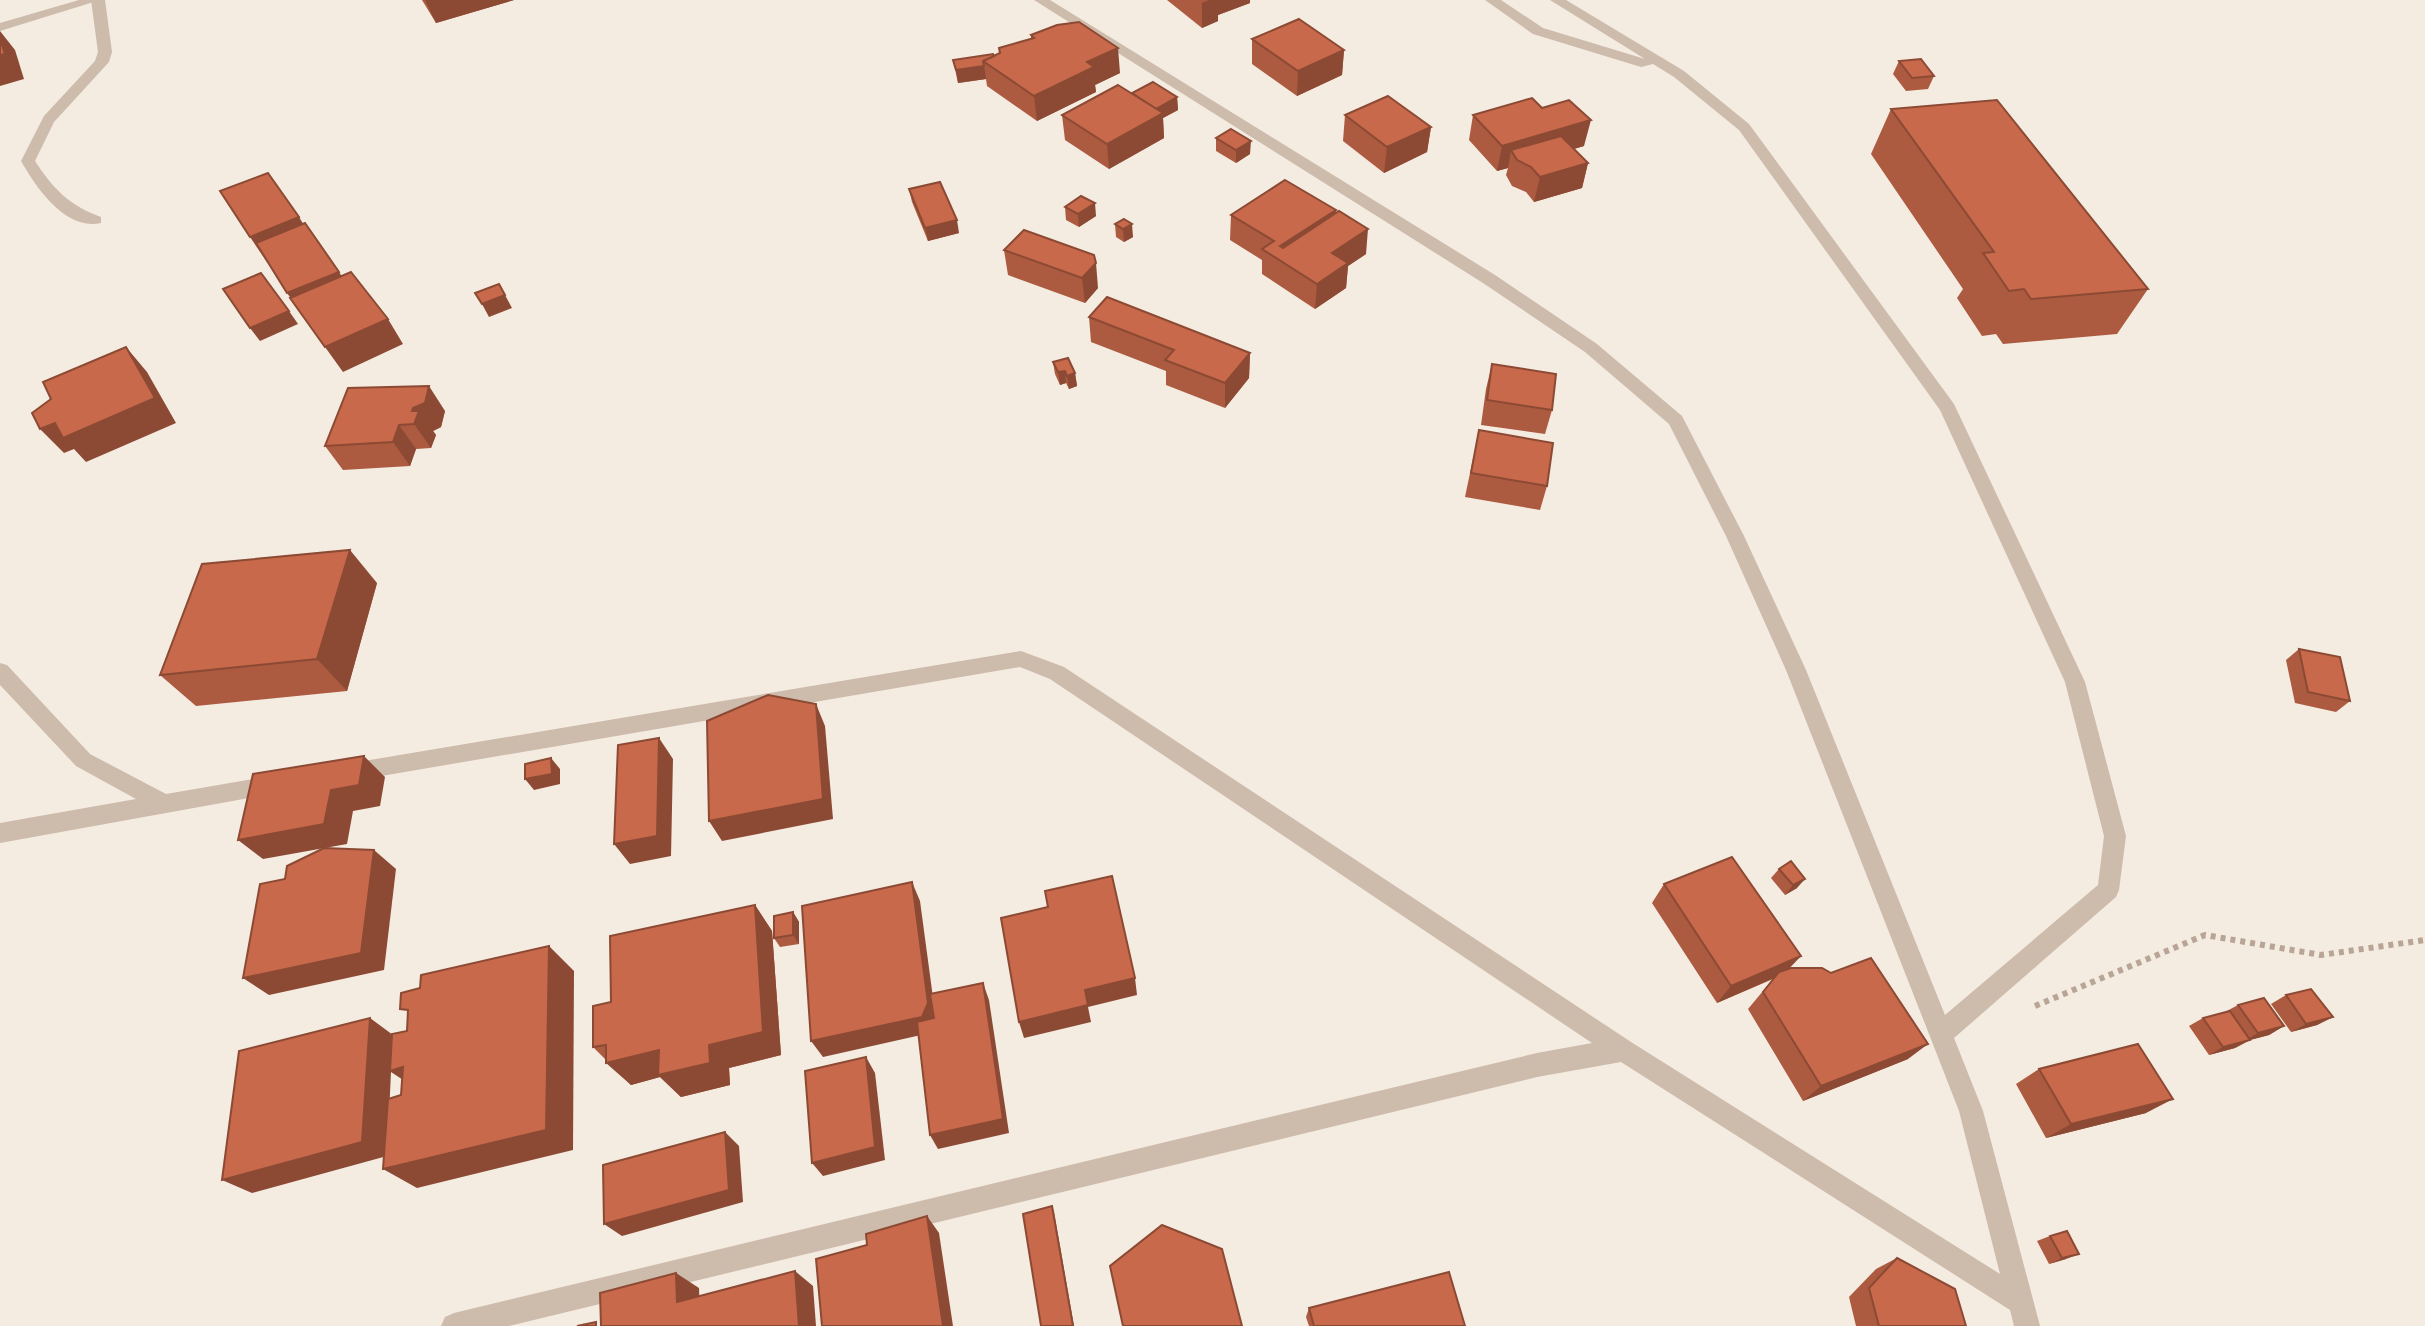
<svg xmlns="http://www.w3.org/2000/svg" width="2425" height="1326" viewBox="0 0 2425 1326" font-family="'DejaVu Sans',sans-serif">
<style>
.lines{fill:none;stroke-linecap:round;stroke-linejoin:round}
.path{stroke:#b9a596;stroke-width:6;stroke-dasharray:5 5;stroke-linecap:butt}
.service{fill:#cdbbac;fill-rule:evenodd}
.minor{fill:#cdbbac;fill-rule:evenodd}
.wall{fill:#ac5a40}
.shaded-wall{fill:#8c4a34}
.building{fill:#c8694b;stroke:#8c4a34;stroke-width:2}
</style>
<rect width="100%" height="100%" fill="#f4ebe1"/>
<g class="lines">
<polyline class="path" points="2035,1006 2205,935 2321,955 2425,940"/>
<path class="service" d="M91,0H105L112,52L109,62L54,122L35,161C53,189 70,206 101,217V223C65,231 36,187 21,161L44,116L95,61L98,52Z"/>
<g class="minor">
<polygon points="79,0 100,0 0,31 0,23"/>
<polygon points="1034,0 1050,0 1495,275 1597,344 1682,416 1744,536 1806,670 1945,1015 2098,885 2104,836 2065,682 1940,410 1739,130 1674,77 1653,64 1641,67 1533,34 1485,0 1501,0 1543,28 1645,59 1550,0 1566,0 1684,71 1749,124 1954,404 2085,682 2126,836 2119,890 2116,897 1954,1038 1983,1111 2040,1326 2014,1326 2010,1310 1621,1062 1537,1077 509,1326 441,1326 445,1317 454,1313 1537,1053 1592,1043 1050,679 1020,667 352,781 345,778 341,772 345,766 352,763 1021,651 1064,667 1631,1042 2000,1274 1959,1111 1929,1034 1786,670 1726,536 1669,424 1585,352 1483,283"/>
<polygon points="0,663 7,665 90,754 166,794 277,775 285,777 288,784 285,791 277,793 0,843 0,823 136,799 76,766 0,685"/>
</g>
</g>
<g class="wall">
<polygon points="422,0 514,0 436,23"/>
<polygon points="1167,0 1250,0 1250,3 1218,15 1218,21 1202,28"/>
<polygon points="1031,35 1120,73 1095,85 1096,92 1037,121 987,86 986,79 958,83 953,60 994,56 1031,39"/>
<polygon points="1252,39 1344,50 1342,75 1297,96 1252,64"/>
<polygon points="1899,61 1934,76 1928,89 1906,91 1893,74"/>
<polygon points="1132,93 1177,97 1178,110 1163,118 1164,138 1109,169 1065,140 1062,115"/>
<polygon points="1542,108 1584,146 1574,149 1588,163 1582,188 1534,202 1526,192 1512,186 1506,175 1508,168 1497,171 1469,140 1473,115"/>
<polygon points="1891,109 2148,289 2117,334 2003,344 1996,334 1982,336 1957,298 1963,289 1871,154"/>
<polygon points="1345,115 1431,127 1427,152 1384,173 1343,141"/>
<polygon points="1216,138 1250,154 1236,163 1216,151"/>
<polygon points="909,189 959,233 928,241 912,202"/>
<polygon points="1065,207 1096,216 1079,227 1066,220"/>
<polygon points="1336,210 1335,213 1366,254 1348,266 1346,288 1315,309 1262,274 1262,260 1230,240 1231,215"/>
<polygon points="1124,219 1133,237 1124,242 1116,237 1115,224"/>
<polygon points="1024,230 1098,288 1085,303 1008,275 1004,250"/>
<polygon points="1089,317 1250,353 1249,378 1225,408 1166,385 1166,371 1091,342"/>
<polygon points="1053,362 1075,373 1077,386 1069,389 1066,383 1060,385 1055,374"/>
<polygon points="1492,364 1552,410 1545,434 1481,425 1486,389"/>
<polygon points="445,411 441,427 433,431 436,435 431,448 416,449 410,466 343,470 325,446"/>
<polygon points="1479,430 1547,486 1540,510 1465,497"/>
<polygon points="377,583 347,691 196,706 160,675"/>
<polygon points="2299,649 2350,701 2336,712 2295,703 2286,660"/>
<polygon points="1779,869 1797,888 1785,895 1771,878"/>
<polygon points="1664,884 1790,968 1908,1059 1803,1101 1748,1009 1773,979 1717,1003 1652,903"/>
<polygon points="755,905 772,931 781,1055 729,1068 730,1085 681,1097 660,1077 631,1085 593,1047 611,1002"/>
<polygon points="793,912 799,922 799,944 780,947 774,938"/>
<polygon points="2286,995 2333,1017 2317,1025 2291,1032 2271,1004"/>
<polygon points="2238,1005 2284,1026 2269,1035 2250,1040 2235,1048 2209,1055 2189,1026 2203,1018 2225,1012"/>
<polygon points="2039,1069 2146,1113 2046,1138 2016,1084"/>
<polygon points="2050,1236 2066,1259 2049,1264 2037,1241"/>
<polygon points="1897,1258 1966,1326 1856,1326 1849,1297 1876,1269"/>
<polygon points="1309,1308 1465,1326 1309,1326 1306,1317"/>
</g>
<g class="shaded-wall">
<polygon points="425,0 514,0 436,23"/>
<polygon points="1209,0 1250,0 1250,3 1218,15 1218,21 1202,28 1202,3"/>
<polygon points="0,31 15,50 24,79 0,86"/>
<polygon points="1118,48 1120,73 1095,85 1096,92 1037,121 1034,96 1087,62"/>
<polygon points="1344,50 1342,75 1297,96 1298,71"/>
<polygon points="984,66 986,79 958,83 956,70"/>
<polygon points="1177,97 1178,110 1163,118 1164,138 1109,169 1107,144 1153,110"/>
<polygon points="1591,120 1584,146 1523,163 1511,150 1508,168 1497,171 1502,146"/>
<polygon points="1431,127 1427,152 1384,173 1387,147"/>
<polygon points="1251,141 1250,154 1236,163 1236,150"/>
<polygon points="1588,163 1582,188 1534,202 1540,177"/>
<polygon points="1095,203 1096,216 1079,227 1078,214"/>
<polygon points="1336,210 1333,235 1288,265 1280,246"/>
<polygon points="299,217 315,243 267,262 250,237"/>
<polygon points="957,220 959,233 928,241 925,228"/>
<polygon points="1132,224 1133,237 1124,242 1123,229"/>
<polygon points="1368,229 1366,254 1348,266 1346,288 1315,309 1317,284 1332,253"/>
<polygon points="1096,263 1098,288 1085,303 1082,278"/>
<polygon points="339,272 355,297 305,318 287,293"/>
<polygon points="505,295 512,308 489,317 482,304"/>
<polygon points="289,311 298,324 260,341 250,328"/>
<polygon points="388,319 403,344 343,372 325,347"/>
<polygon points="126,347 147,372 176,423 86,462 74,449 64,453 40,429"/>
<polygon points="1250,353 1249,378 1225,408 1225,383"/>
<polygon points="1065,371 1066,383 1060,385 1058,372"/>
<polygon points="1075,373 1077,386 1069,389 1067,376"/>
<polygon points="429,386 445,411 441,427 433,431 436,435 431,448 414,424 412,411 413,408"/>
<polygon points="399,425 416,449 410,466 393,442"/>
<polygon points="350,550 377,583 347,691 317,659"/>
<polygon points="816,704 825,726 833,819 722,841 709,821"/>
<polygon points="659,738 673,759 671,856 630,864 614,844"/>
<polygon points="364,756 385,777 380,806 353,811 347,844 263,859 238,840 331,790"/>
<polygon points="551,758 560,769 560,784 534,790 525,779"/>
<polygon points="374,850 396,869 384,970 269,995 243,978"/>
<polygon points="1805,879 1797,888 1785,895 1793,885"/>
<polygon points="912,882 920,901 936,1020 930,1033 823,1057 811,1041"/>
<polygon points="755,905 772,931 781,1055 729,1068 730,1085 681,1097 660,1077 631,1085 606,1063 659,1050 709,1045"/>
<polygon points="793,912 799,922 799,944 793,935"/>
<polygon points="549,946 574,971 573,1150 417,1188 383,1169"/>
<polygon points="1801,956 1785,973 1717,1003 1731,986"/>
<polygon points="1135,978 1137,995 1088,1007 1091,1022 1024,1038 1019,1022 1085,990"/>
<polygon points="983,983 989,1000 1009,1133 938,1149 930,1135"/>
<polygon points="2333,1017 2317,1025 2291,1032 2306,1024"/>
<polygon points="370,1018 393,1035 403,1067 423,1093 391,1072 387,1156 252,1193 222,1180"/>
<polygon points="2284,1026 2269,1035 2250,1040 2235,1048 2209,1055 2223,1047 2244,1041 2258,1033"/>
<polygon points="1928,1044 1908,1059 1803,1101 1821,1086"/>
<polygon points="866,1057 875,1073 885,1160 823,1176 812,1163"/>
<polygon points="2173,1099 2146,1113 2046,1138 2071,1124"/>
<polygon points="725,1132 739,1146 743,1202 622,1236 604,1224"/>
<polygon points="1052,1206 1054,1212 1074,1326 1073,1326"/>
<polygon points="927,1216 939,1233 953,1326 943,1326"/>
<polygon points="2079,1254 2066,1259 2049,1264 2062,1258"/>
<polygon points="795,1271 813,1286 816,1326 799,1326"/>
<polygon points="676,1273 699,1288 700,1316 677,1302"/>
</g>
<g class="building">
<polygon points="1299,19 1344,50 1298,71 1252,39"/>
<polygon points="1079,22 1118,48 1087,62 1094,67 1034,96 983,61 1000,53 999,48 1034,38 1031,35 1057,25"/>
<polygon points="0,39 5,54 0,55"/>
<polygon points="993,54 994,56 983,61 984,66 956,70 953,60"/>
<polygon points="1921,59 1934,76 1912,78 1899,61"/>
<polygon points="1153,82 1177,97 1156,109 1132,93"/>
<polygon points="1118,85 1163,113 1107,144 1062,115"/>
<polygon points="1388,96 1431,127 1387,147 1345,115"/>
<polygon points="1532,98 1542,108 1569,100 1591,120 1502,146 1473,115"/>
<polygon points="1997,100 2148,289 2031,299 2024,289 2009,291 1983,253 1994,252 1891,109"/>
<polygon points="1231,129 1251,141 1236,150 1216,138"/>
<polygon points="1561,136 1588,163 1540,177 1531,167 1517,160 1511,150"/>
<polygon points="268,173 299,217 250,237 220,191"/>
<polygon points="1285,180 1336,210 1280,246 1283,248 1339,211 1368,229 1332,253 1348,263 1317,284 1262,249 1274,241 1231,215"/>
<polygon points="940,182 957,220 925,228 909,189"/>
<polygon points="1081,196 1095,203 1078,214 1065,207"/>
<polygon points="1124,219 1132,224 1123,229 1115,224"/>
<polygon points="305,223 339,272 287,293 256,243"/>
<polygon points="1024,230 1094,255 1096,263 1082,278 1004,250"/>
<polygon points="351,272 388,319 325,347 290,298"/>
<polygon points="261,273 289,311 250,328 223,289"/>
<polygon points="499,284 505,295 482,304 475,293"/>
<polygon points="1107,297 1250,353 1225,383 1165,360 1174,350 1089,317"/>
<polygon points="126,347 155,398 63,438 55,423 40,429 32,413 51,399 43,382"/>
<polygon points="1068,358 1075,373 1067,376 1065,371 1058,372 1053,362"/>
<polygon points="1492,364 1556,374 1552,410 1487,400"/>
<polygon points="429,386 425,403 413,408 412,411 419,411 414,424 399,425 393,442 325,446 348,388"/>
<polygon points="1479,430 1553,443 1547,486 1471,473"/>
<polygon points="350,550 317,659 160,675 202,564"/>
<polygon points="2299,649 2340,657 2350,701 2308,692"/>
<polygon points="768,695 816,704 823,799 709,821 707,721"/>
<polygon points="659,738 657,836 614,844 618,745"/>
<polygon points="364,756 359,785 331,790 324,824 238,840 253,774"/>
<polygon points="551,758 552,774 525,779 525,764"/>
<polygon points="324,848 374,850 361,953 243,978 260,884 285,879 287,866"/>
<polygon points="1732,857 1801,956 1731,986 1664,884"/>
<polygon points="1791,861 1805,879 1793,885 1779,869"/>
<polygon points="1112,876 1135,978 1085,990 1088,1005 1019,1022 1001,918 1048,907 1045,891"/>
<polygon points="912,882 928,1003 922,1017 811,1041 802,906"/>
<polygon points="755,905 763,1032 709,1045 710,1063 658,1075 659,1050 606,1063 606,1045 593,1047 593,1006 611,1002 610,936"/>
<polygon points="793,912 793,935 774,938 774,916"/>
<polygon points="549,946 546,1130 383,1169 388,1099 401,1095 403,1067 390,1071 392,1034 407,1031 408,1010 400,1009 401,993 420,988 421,975"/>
<polygon points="1871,958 1928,1044 1821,1086 1763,992 1779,972 1791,968 1822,968 1831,973"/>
<polygon points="983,983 1003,1119 930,1135 917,1022 934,1018 930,994"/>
<polygon points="2311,989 2333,1017 2306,1024 2286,995"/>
<polygon points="2264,998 2284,1026 2258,1033 2238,1005"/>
<polygon points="2230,1011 2250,1040 2223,1047 2203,1018"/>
<polygon points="370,1018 362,1142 222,1180 239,1051"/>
<polygon points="2138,1044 2173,1099 2071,1124 2039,1069"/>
<polygon points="866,1057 875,1147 812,1163 805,1071"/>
<polygon points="725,1132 729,1190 604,1224 603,1165"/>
<polygon points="1052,1206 1073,1326 1041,1326 1023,1214"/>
<polygon points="927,1216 943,1326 822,1326 816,1259 867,1245 866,1234"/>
<polygon points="1162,1225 1222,1249 1242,1326 1123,1326 1110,1266"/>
<polygon points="2067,1231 2079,1254 2062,1258 2050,1236"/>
<polygon points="1897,1258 1955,1289 1966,1326 1879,1326 1869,1288"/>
<polygon points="795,1271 799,1326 601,1326 600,1293 676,1273 677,1302"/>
<polygon points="1449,1272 1465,1326 1314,1326 1309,1308"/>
<polygon points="596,1322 596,1326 577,1326"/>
</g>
</svg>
